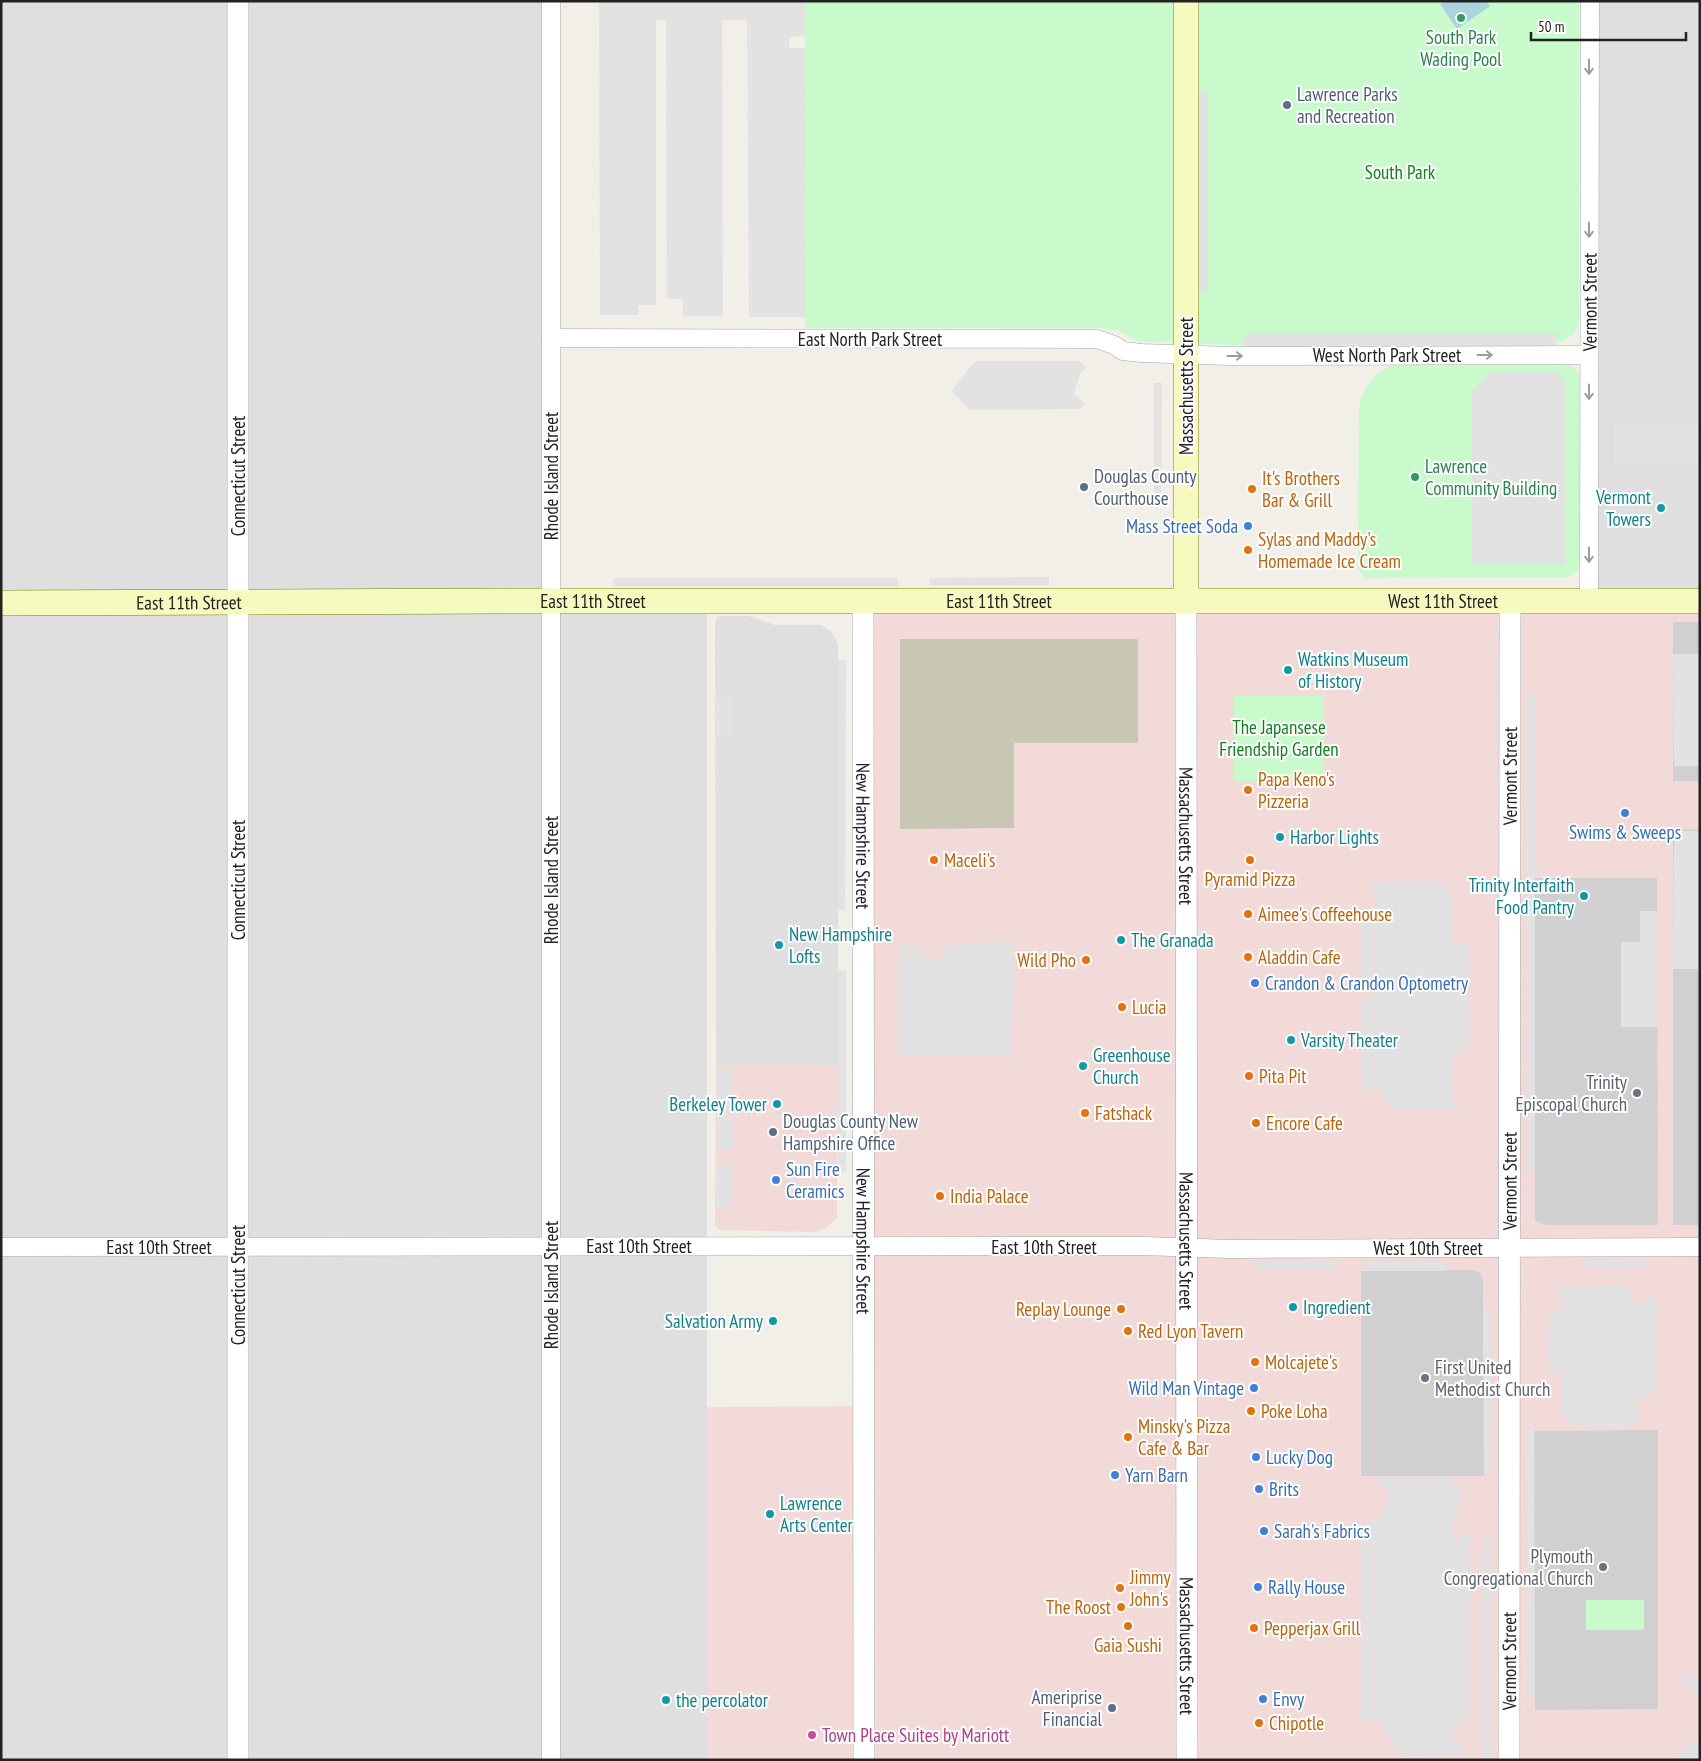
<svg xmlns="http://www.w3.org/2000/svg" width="1701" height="1761" viewBox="0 0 1701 1761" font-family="'PT Sans Narrow',sans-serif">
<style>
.residential{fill:#e0dfdf}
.commercial{fill:#f2dad9}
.religious{fill:#d0d0d0}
.construction{fill:#c7c7b4}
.park{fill:#c8facc}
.parking{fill:#e2e2e2}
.water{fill:#aad3df}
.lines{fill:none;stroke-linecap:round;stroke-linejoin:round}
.minor-casing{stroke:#a9a9a9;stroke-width:19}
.tertiary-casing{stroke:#a9a9a9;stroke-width:22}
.secondary-casing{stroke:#707d05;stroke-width:26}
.minor{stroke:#fff;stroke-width:18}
.tertiary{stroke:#fff;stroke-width:21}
.secondary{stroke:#f7fabf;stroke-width:25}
.oneway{stroke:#9c9c9c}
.leisure-dot{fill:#2e9e5b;stroke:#fff;stroke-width:2}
.service-dot{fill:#5c6f8a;stroke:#fff;stroke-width:2}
.food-dot{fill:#e8710a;stroke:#fff;stroke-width:2}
.culture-dot{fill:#0f9aa8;stroke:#fff;stroke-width:2}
.shop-dot{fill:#3f7fe0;stroke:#fff;stroke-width:2}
.worship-dot{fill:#6b7280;stroke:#fff;stroke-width:2}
.hotel-dot{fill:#d1479c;stroke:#fff;stroke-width:2}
.labels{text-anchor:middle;stroke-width:4;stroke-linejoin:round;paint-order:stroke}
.leisure-label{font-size:19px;fill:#27864d;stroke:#fff}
.service-label{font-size:19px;fill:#4e5e75;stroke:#fff;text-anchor:start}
.park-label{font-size:19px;fill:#0c8416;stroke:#fff}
.street-label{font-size:19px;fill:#222;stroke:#fff}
.food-label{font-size:19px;fill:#c56008;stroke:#fff;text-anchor:start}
.culture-label{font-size:19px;fill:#0d838f;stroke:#fff;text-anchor:start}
.shop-label{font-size:19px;fill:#366cbe;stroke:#fff;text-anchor:start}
.worship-label{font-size:19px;fill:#5b616d;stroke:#fff;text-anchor:end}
.hotel-label{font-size:19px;fill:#b23c85;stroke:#fff;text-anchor:start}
</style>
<rect width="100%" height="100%" fill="#f2efe9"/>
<g class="residential">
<polygon points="1,1 551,1 551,601 707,601 707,1760 1,1760"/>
<polygon points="1590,1 1700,1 1700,601 1589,602"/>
<polygon points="720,616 749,616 775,625 821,625 831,631 838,644 838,1065 716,1066 715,625 716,619"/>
</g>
<g class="commercial">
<polygon points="863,601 1700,601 1700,1760 707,1760 707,1407 864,1406"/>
<polygon points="838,1065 837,1218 828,1227 814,1232 719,1230 715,1225 716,1066"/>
</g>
<g class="religious">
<rect x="1673" y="622" width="27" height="159"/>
<polygon points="1700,829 1700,1225 1673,1225 1673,830"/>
<polygon points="1535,878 1657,878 1658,1225 1549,1225 1539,1223 1535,1219"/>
<polygon points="1471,1270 1479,1272 1483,1278 1484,1476 1361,1476 1361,1271"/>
<polygon points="1658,1430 1658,1709 1535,1710 1534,1431"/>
</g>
<polygon class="construction" points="900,639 1138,639 1138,743 1014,743 1014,828 900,829"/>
<g class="park">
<path d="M805,1H1579V321C1577,334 1570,338 1558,343L1232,345L1137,341L1119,331L1103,328H805Z"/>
<path d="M1397,364H1566C1575,367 1579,371 1580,380V565L1576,573L1568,577L1366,578L1359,571L1358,567L1359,407C1364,386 1375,369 1397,364Z"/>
<rect x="1234" y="696" width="90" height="85"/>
<rect x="1586" y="1600" width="58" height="30"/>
</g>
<g class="parking">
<polygon points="599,1 805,1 805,36 789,37 789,48 805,48 806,317 749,317 747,20 722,20 723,316 683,316 683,299 667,299 666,20 656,20 656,305 638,305 638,315 600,315"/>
<rect x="1199" y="92" width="9" height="200"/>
<polygon points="1246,333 1559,333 1553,347 1241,347"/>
<polygon points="975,361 1080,361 1086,368 1080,373 1074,394 1085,404 1080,409 969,410 952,391"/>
<polygon points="1492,372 1558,372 1565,384 1565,564 1472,564 1472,389"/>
<polygon points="1154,383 1162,383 1161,505 1154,505"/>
<rect x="1614" y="425" width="86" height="38"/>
<polygon points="1049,577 1049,585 930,585 930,578"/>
<polygon points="614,578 897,578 898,586 614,586"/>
<polygon points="1673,654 1700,654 1700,766 1674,766"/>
<polygon points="838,660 846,660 845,910 838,910"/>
<rect x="1527" y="692" width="8" height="480"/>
<polygon points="716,696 732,696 732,737 715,737"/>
<polygon points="1674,831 1700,831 1700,969 1673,969"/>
<polygon points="1380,882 1441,882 1451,898 1452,948 1469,941 1469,1048 1452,1058 1452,1093 1458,1106 1450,1110 1390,1109 1378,1087 1368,1092 1361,1080 1362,1002 1378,994 1379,985 1365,991 1361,984 1362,912 1378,906 1369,887"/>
<polygon points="1640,911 1658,911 1658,1027 1621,1027 1621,942 1640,942"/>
<polygon points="1014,941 1011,1065 1009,1055 900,1055 900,945 922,945 923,959 943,958 945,945"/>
<rect x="838" y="970" width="8" height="202"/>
<rect x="716" y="1069" width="16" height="42"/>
<rect x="717" y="1116" width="16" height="34"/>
<rect x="716" y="1166" width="16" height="42"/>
<polygon points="1584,1259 1646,1259 1646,1267 1584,1268"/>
<polygon points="1337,1261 1337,1269 1255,1270 1255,1262"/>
<rect x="1367" y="1262" width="79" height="9"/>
<polygon points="1568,1286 1626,1286 1637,1305 1651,1296 1657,1300 1657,1391 1636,1403 1636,1410 1642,1420 1634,1425 1569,1426 1561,1408 1561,1374 1564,1372 1564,1367 1553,1373 1548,1365 1549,1317 1567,1307 1555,1294"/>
<polygon points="1483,1309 1491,1309 1491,1473 1484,1473"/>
<polygon points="1528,1427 1534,1427 1535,1698 1528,1698"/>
<polygon points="1375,1478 1449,1478 1462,1497 1452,1527 1452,1542 1470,1533 1470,1718 1455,1726 1452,1731 1463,1750 1457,1754 1400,1755 1380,1722 1362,1721 1362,1528 1380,1518 1390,1493"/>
<rect x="1483" y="1540" width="9" height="220"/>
<rect x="1683" y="1673" width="17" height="17"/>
<polygon points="1700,1734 1700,1760 1679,1760 1679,1754"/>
</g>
<polygon class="water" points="1445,1 1486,1 1490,6 1457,29 1440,4"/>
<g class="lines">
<g class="minor-casing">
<g id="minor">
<polyline points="551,1 551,1760"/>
<polyline points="551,338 1097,339 1114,345 1123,351 1142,353 1229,356 1589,355"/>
<path id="s1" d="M1589,602L1590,1"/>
<polyline points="1,1247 1144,1246 1229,1249 1700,1247"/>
</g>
</g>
<g class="tertiary-casing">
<g id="tertiary">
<polyline points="238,1 238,1760"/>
<path id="s2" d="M863,601L864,1760"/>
<path id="s3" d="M1186,602L1187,1760"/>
<path id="s4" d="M1509,1760L1510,602"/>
</g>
</g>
<g class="secondary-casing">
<g id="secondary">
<polyline points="1186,1 1186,602"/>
<path id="s5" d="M1,603L516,601H1700"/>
</g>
</g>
<use href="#minor" class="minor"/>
<use href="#tertiary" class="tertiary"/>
<use href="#secondary" class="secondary"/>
</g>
<defs><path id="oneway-shaft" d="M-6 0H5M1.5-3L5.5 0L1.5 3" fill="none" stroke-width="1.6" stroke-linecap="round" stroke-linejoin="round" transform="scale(1.25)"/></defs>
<g class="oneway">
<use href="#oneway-shaft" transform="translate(1589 67) rotate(90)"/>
<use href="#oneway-shaft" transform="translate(1589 230) rotate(90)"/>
<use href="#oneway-shaft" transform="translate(1485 355)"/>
<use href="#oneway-shaft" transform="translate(1235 356)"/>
<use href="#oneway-shaft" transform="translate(1589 392) rotate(90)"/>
<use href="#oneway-shaft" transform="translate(1589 555) rotate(90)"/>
</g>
<g class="leisure-dot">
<circle cx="1461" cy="18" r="5"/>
<circle cx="1415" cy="477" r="5"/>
</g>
<g class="service-dot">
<circle cx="1287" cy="105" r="5"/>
<circle cx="1084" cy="487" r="5"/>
<circle cx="773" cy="1132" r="5"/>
<circle cx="1112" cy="1708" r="5"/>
</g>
<g class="food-dot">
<circle cx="1252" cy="489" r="5"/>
<circle cx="1248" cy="550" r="5"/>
<circle cx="1248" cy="790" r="5"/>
<circle cx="934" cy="860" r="5"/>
<circle cx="1250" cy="860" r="5"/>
<circle cx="1248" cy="914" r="5"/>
<circle cx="1248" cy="957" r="5"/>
<circle cx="1086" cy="960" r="5"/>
<circle cx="1122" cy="1007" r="5"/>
<circle cx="1249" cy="1076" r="5"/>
<circle cx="1085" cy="1113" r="5"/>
<circle cx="1256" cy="1123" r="5"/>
<circle cx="940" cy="1196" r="5"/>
<circle cx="1121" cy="1309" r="5"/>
<circle cx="1128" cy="1331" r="5"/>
<circle cx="1255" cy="1362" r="5"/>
<circle cx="1251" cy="1411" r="5"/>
<circle cx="1128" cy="1437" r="5"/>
<circle cx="1120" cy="1588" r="5"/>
<circle cx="1121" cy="1607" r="5"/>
<circle cx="1128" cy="1626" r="5"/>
<circle cx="1254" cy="1628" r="5"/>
<circle cx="1259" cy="1723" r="5"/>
</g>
<g class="culture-dot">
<circle cx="1661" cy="508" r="5"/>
<circle cx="1288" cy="670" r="5"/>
<circle cx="1280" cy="837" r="5"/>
<circle cx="1584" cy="896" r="5"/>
<circle cx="1121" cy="940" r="5"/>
<circle cx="779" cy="945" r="5"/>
<circle cx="1291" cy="1040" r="5"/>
<circle cx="1083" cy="1066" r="5"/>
<circle cx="777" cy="1104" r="5"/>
<circle cx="1293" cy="1307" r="5"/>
<circle cx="773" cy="1321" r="5"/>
<circle cx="770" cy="1514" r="5"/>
<circle cx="666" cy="1700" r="5"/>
</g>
<g class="shop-dot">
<circle cx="1248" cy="526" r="5"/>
<circle cx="1625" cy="813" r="5"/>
<circle cx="1255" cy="983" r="5"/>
<circle cx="776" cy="1180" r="5"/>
<circle cx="1254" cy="1388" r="5"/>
<circle cx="1256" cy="1457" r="5"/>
<circle cx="1115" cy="1475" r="5"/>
<circle cx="1259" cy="1489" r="5"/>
<circle cx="1264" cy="1531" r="5"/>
<circle cx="1258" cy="1587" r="5"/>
<circle cx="1263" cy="1699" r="5"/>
</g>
<g class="worship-dot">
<circle cx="1637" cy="1093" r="5"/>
<circle cx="1425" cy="1378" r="5"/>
<circle cx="1603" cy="1567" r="5"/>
</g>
<circle class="hotel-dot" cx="812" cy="1735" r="5"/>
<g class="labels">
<g class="leisure-label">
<text x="1461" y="44">South Park<tspan x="1461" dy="22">Wading Pool</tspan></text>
<text x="1425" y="473" text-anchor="start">Lawrence<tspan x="1425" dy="22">Community Building</tspan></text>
</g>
<g class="service-label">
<text x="1297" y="101">Lawrence Parks<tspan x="1297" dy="22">and Recreation</tspan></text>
<text x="1094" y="483">Douglas County<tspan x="1094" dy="22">Courthouse</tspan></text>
<text x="783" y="1128">Douglas County New<tspan x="783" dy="22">Hampshire Office</tspan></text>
<text x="1102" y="1704" text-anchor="end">Ameriprise<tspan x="1102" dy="22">Financial</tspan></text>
</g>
<g class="park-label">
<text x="1400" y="179">South Park</text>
<text x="1279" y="734">The Japansese<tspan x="1279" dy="22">Friendship Garden</tspan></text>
</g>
<g class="street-label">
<text dy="7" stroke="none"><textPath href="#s1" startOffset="300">Vermont Street</textPath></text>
<text x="870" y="346">East North Park Street</text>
<text x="1387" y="362">West North Park Street</text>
<text transform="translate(1186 386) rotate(-90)" y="7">Massachusetts Street</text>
<text transform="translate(238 476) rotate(-90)" y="7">Connecticut Street</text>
<text transform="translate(551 476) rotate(-90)" y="7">Rhode Island Street</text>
<text dy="7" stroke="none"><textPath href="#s5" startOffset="592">East 11th Street</textPath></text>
<text dy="7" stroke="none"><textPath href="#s5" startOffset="998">East 11th Street</textPath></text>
<text dy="7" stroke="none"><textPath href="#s5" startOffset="1442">West 11th Street</textPath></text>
<text dy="7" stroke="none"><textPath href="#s5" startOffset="188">East 11th Street</textPath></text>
<text dy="7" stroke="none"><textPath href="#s4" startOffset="984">Vermont Street</textPath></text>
<text dy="7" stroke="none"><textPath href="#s3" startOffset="234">Massachusetts Street</textPath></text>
<text dy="7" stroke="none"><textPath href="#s2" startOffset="235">New Hampshire Street</textPath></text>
<text transform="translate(238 880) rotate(-90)" y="7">Connecticut Street</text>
<text transform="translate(551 880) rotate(-90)" y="7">Rhode Island Street</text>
<text dy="7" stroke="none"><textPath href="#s4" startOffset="579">Vermont Street</textPath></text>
<text dy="7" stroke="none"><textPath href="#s3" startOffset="639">Massachusetts Street</textPath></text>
<text dy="7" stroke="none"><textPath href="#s2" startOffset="640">New Hampshire Street</textPath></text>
<text x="639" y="1253">East 10th Street</text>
<text x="159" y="1254">East 10th Street</text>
<text x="1044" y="1254">East 10th Street</text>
<text x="1428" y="1255">West 10th Street</text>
<text transform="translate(238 1285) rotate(-90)" y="7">Connecticut Street</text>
<text transform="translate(551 1285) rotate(-90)" y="7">Rhode Island Street</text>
<text dy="7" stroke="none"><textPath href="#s3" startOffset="1044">Massachusetts Street</textPath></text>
<text dy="7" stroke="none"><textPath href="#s4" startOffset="99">Vermont Street</textPath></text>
</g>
<g class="food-label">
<text x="1262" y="485">It's Brothers<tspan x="1262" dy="22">Bar &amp; Grill</tspan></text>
<text x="1258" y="546">Sylas and Maddy's<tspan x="1258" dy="22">Homemade Ice Cream</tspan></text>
<text x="1258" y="786">Papa Keno's<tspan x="1258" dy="22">Pizzeria</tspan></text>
<text x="944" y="867">Maceli's</text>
<text x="1250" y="886" text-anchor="middle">Pyramid Pizza</text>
<text x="1258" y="921">Aimee's Coffeehouse</text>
<text x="1258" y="964">Aladdin Cafe</text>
<text x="1076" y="967" text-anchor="end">Wild Pho</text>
<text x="1132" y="1014">Lucia</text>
<text x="1259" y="1083">Pita Pit</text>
<text x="1095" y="1120">Fatshack</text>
<text x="1266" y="1130">Encore Cafe</text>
<text x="950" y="1203">India Palace</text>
<text x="1111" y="1316" text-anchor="end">Replay Lounge</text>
<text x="1138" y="1338">Red Lyon Tavern</text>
<text x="1265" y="1369">Molcajete's</text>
<text x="1261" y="1418">Poke Loha</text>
<text x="1138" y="1433">Minsky's Pizza<tspan x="1138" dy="22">Cafe &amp; Bar</tspan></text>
<text x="1130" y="1584">Jimmy<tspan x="1130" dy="22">John's</tspan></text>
<text x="1111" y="1614" text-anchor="end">The Roost</text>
<text x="1264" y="1635">Pepperjax Grill</text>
<text x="1128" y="1652" text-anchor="middle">Gaia Sushi</text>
<text x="1269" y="1730">Chipotle</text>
</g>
<g class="culture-label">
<text x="1651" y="504" text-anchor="end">Vermont<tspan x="1651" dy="22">Towers</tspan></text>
<text x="1298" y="666">Watkins Museum<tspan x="1298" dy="22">of History</tspan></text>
<text x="1290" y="844">Harbor Lights</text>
<text x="1574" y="892" text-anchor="end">Trinity Interfaith<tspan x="1574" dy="22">Food Pantry</tspan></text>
<text x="789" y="941">New Hampshire<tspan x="789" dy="22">Lofts</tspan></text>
<text x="1131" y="947">The Granada</text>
<text x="1301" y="1047">Varsity Theater</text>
<text x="1093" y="1062">Greenhouse<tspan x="1093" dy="22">Church</tspan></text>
<text x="767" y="1111" text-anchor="end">Berkeley Tower</text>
<text x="1303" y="1314">Ingredient</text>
<text x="763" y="1328" text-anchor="end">Salvation Army</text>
<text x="780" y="1510">Lawrence<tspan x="780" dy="22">Arts Center</tspan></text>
<text x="676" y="1707">the percolator</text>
</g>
<g class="shop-label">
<text x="1238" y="533" text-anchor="end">Mass Street Soda</text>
<text x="1625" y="839" text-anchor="middle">Swims &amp; Sweeps</text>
<text x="1265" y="990">Crandon &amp; Crandon Optometry</text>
<text x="786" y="1176">Sun Fire<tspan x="786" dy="22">Ceramics</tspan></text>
<text x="1244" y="1395" text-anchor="end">Wild Man Vintage</text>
<text x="1266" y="1464">Lucky Dog</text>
<text x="1125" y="1482">Yarn Barn</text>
<text x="1269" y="1496">Brits</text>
<text x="1274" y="1538">Sarah's Fabrics</text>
<text x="1268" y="1594">Rally House</text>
<text x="1273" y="1706">Envy</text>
</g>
<g class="worship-label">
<text x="1627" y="1089">Trinity<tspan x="1627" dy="22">Episcopal Church</tspan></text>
<text x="1435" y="1374" text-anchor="start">First United<tspan x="1435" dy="22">Methodist Church</tspan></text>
<text x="1593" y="1563">Plymouth<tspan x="1593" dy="22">Congregational Church</tspan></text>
</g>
<g class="hotel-label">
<text x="822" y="1742">Town Place Suites by Mariott</text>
</g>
</g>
<rect width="1701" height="1761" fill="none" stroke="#222222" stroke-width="5"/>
<path d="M1531 32v8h155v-8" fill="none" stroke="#222222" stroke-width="2.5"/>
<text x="1538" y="32" font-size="15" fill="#222222" stroke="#ffffff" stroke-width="4" paint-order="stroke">50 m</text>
</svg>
